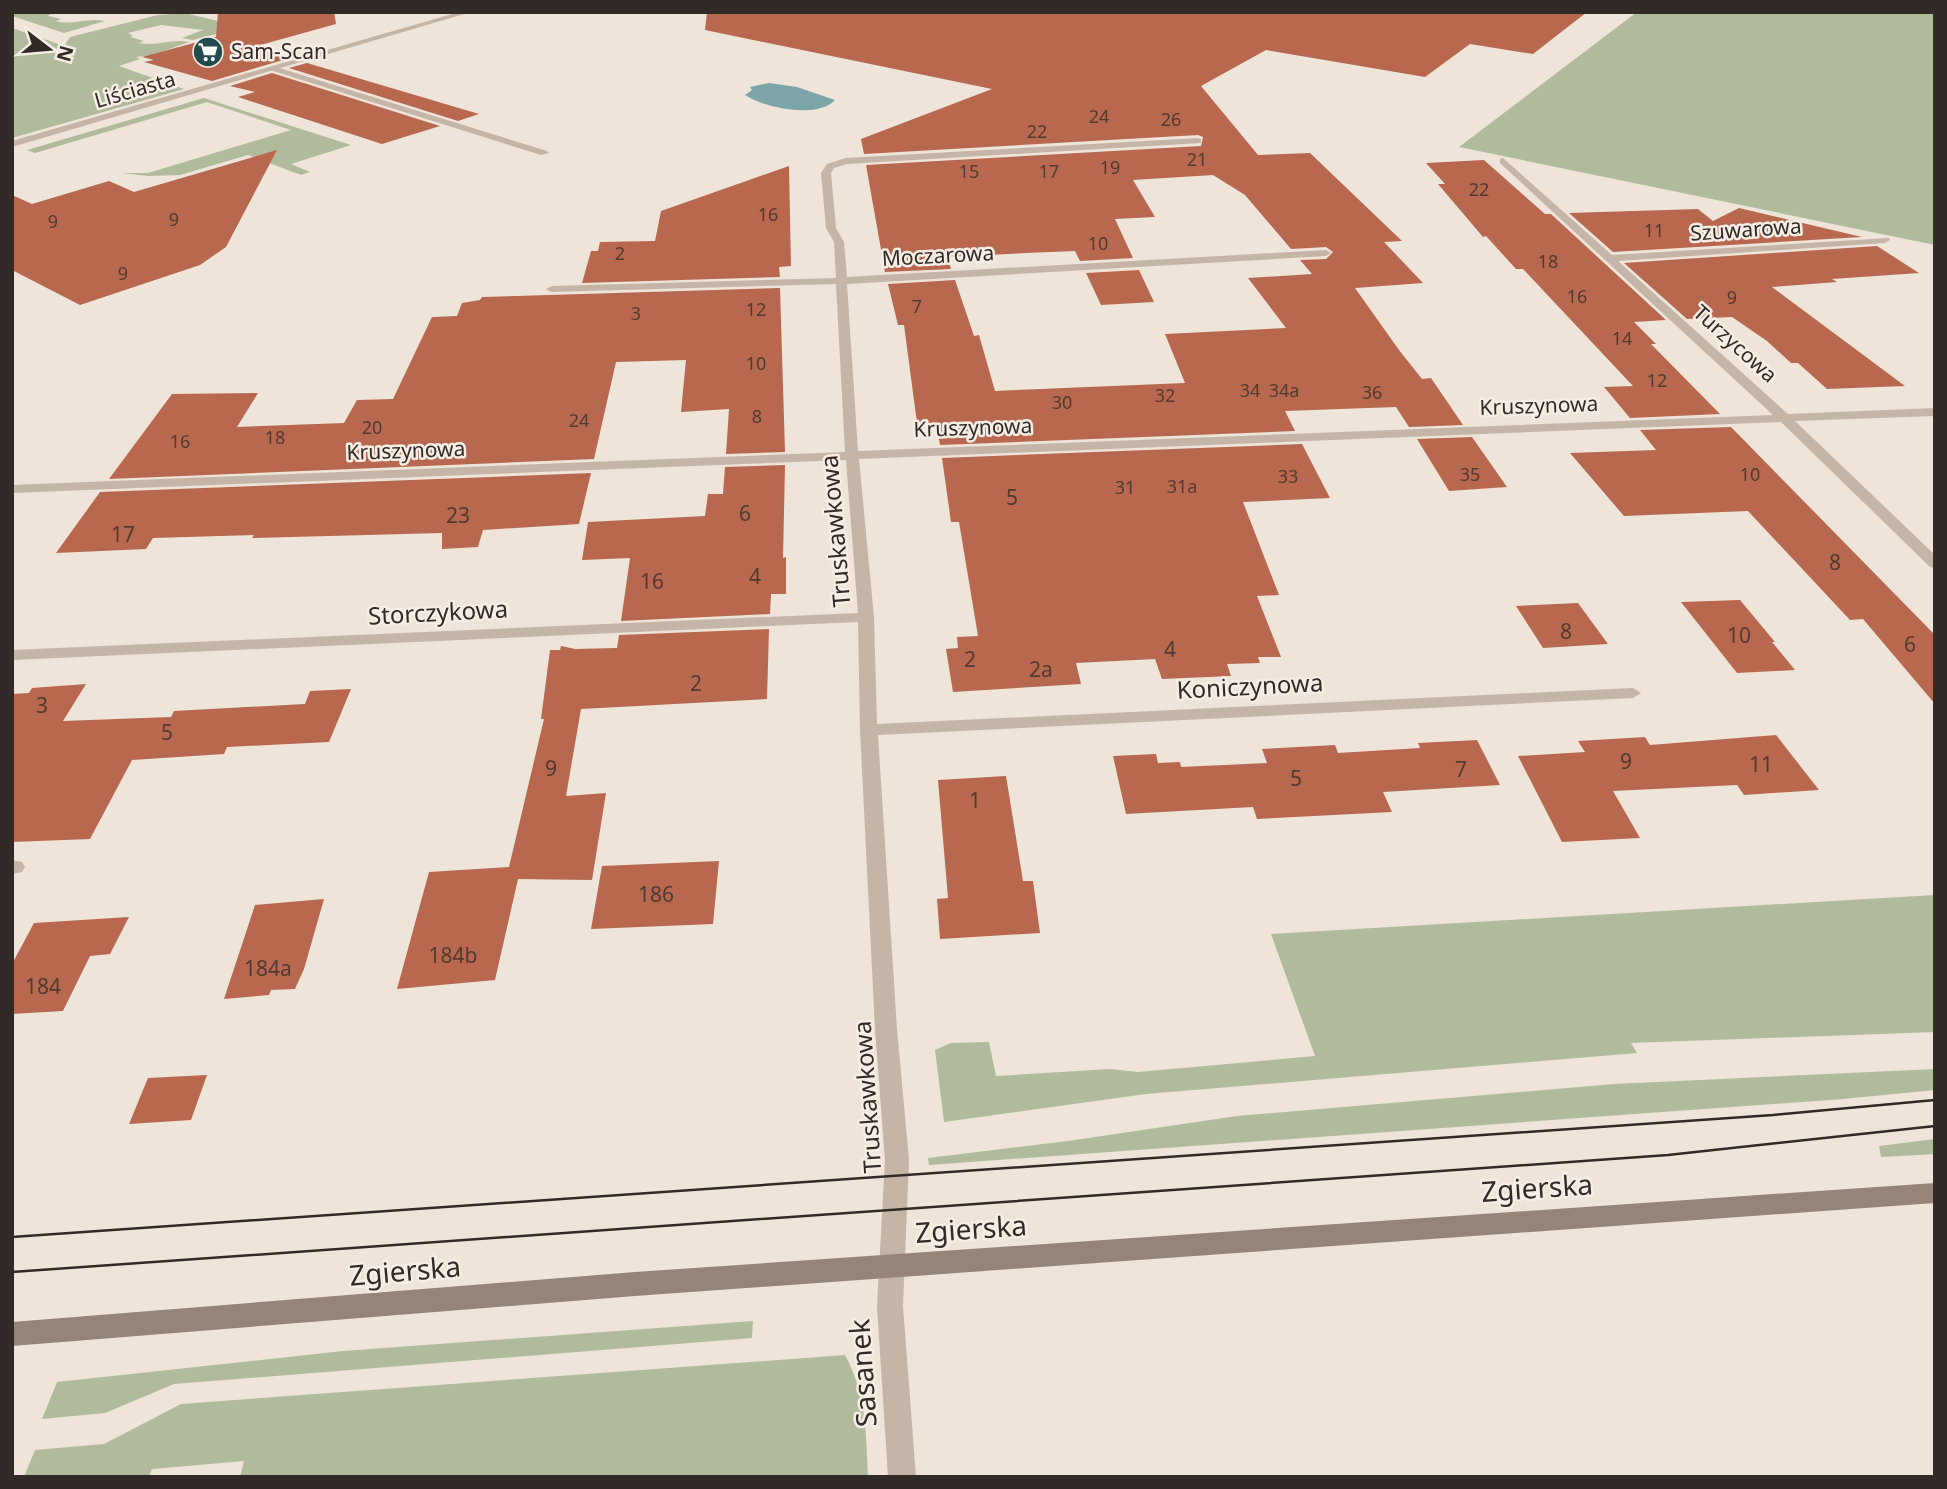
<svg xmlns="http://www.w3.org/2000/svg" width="1947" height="1489" viewBox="0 0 1947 1489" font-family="'Noto Sans',sans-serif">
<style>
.green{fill:#b0bb9b}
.water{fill:#7ca5a7}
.building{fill:#b7684e}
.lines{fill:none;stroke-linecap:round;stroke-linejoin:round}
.minor{fill:#c4b5a7;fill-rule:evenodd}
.tertiary{fill:#c4b5a7;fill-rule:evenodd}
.secondary{fill:#978479;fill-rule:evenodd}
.tram{stroke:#322a27;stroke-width:2.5}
.labels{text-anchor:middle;stroke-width:5;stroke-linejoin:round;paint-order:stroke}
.far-number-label{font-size:18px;fill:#533a31}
.far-poi-label{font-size:21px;fill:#322a27;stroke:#f6eee5;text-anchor:start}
.far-street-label{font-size:21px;fill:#322a27;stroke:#f6eee5}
.number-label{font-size:21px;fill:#533a31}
.street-label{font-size:24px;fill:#322a27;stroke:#f6eee5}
.near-street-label{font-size:28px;fill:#322a27;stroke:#f6eee5}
</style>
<rect width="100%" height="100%" fill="#eee4d9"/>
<g class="green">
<path d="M12,12H46L51,14L48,16L61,19L56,21C72,26 88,17 105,21L64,33L12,16Z"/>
<polygon points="1637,12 1935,12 1935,245 1459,147"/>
<path d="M185,13L242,27L193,40L182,38L203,30L161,25L128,33L133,36L130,37L144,41L139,43C156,47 172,38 189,42L153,55L136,57L140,59L119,66L184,89L12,138V28L64,46L70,37L158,15Z"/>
<polygon points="204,98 351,145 291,164 310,172 301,175 248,155 180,175 148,176 122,173 148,173 291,130 207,102 35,153 27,150"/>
<polygon points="1935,895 1935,1032 1631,1043 1637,1053 1146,1094 944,1122 935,1050 951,1043 989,1042 996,1076 1110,1069 1138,1072 1315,1056 1271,934"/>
<polygon points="1935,1069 1935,1090 1843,1099 929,1165 928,1158 1068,1141 1237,1116 1614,1084"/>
<polygon points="1935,1139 1935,1154 1881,1157 1879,1146"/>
<polygon points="753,1321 752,1338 174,1384 105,1413 42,1419 57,1382 343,1351"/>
<path d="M845,1355C866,1393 866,1434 868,1477H240L244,1461L152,1469L149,1477H24L35,1450L104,1444L181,1404Z"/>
</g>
<path class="water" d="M769,83L797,87L835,100C818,119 764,108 745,95L752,90L750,87Z"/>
<g class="building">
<polygon points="218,12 334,12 336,24 253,47 290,58 212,81 144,62 154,60 142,57 216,37"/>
<polygon points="707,12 1587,12 1533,54 1470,44 1425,77 1266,50 1201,86 1258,155 1310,153 1402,241 1384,242 1423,283 1355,288 1399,350 1422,379 1431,378 1463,425 1409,427 1396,407 1285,411 1295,431 940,445 936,423 917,423 904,325 898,325 888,284 955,280 974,336 979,335 995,391 1185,383 1165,334 1286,328 1248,278 1312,274 1300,260 1326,259 1333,252 1326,247 1291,249 1245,195 1213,175 1133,180 1155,217 1115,219 1133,258 1080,261 1075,251 1026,253 947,257 951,269 885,272 866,165 1201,146 1203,137 1198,135 864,154 861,139 992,89 705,30"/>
<polygon points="307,63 479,114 458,121 289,68"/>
<polygon points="272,73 440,126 382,144 238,97 255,92 230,86"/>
<polygon points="277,150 226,247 200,265 80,305 12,270 12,195 32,204 109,181 134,192"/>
<polygon points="1484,160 1545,214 1551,214 1666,320 1634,322 1656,344 1651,344 1720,414 1630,418 1604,387 1633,386 1523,269 1516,269 1486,236 1483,237 1438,184 1445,184 1426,163"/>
<polygon points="789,166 791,266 779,267 780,277 582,283 591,251 598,251 600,242 655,241 661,211"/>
<polygon points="1739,208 1862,237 1613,252 1569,213 1698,209 1713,221"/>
<polygon points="1877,246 1919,273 1832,279 1837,282 1772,287 1905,386 1827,389 1798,363 1791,363 1767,341 1732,317 1687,319 1624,263"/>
<polygon points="1139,270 1154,302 1101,305 1086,273"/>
<polygon points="780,288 785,452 726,454 729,409 681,412 686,360 616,362 594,459 109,479 172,394 258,393 237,427 344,423 357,400 393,399 432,317 457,316 462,303 480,300 482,297"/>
<polygon points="1731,427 1935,635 1935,704 1863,619 1850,620 1748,511 1624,516 1570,453 1656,450 1640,430"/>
<polygon points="1472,437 1507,487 1449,491 1417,439"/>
<polygon points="1302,444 1330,498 1243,502 1279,595 1257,596 1281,657 1258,657 1260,663 1227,664 1231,676 1162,679 1155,659 1076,663 1081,684 953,692 946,649 958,648 957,637 978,636 959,522 951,522 942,458"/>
<polygon points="785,465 783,558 786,557 786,594 771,594 770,614 621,621 630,558 582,560 588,522 705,516 708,494 723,494 725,467"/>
<polygon points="591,473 579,524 483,530 478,547 442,549 442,533 252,538 254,535 153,538 146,549 56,553 100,492"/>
<polygon points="1740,600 1775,642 1772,642 1795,670 1737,673 1681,602"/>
<polygon points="1578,603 1608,644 1543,648 1516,606"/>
<polygon points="769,629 767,699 581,709 566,796 606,793 592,880 518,879 495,980 397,989 429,872 509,867 544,719 541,719 550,650 560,650 561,646 575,649 617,648 619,635"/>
<polygon points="86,684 63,721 171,717 174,711 305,704 310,691 351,689 329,742 227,747 224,754 132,760 90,839 12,842 12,694 29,693 32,688"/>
<polygon points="1776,735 1819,790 1744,795 1737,785 1613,791 1640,838 1562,842 1518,756 1585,752 1578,741 1645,737 1650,745"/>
<polygon points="1477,740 1500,785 1383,792 1392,812 1257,819 1253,807 1126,814 1113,756 1156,754 1158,763 1180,762 1181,767 1267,763 1262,749 1335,745 1338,753 1420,748 1418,743"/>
<polygon points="1006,776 1023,881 1033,881 1040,933 940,939 937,899 948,898 938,780"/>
<polygon points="719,861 713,924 591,929 602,866"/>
<polygon points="324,899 304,969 295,989 271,990 269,995 224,999 255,905"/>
<polygon points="129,917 110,954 90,956 63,1011 12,1014 12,964 34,923"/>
<polygon points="207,1075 191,1120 129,1124 148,1078"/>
</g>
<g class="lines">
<g class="minor">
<polygon points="273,66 547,151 549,153 541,155 270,70"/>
<polygon points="1198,138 1201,139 1201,143 847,164 834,168 831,173 836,228 844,242 847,277 1326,250 1331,253 1326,256 847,284 858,451 1773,415 1500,163 1500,159 1503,158 1612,255 1889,238 1890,240 1885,243 1618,261 1788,414 1935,408 1935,416 1795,421 1935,555 1935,568 1930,567 1781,422 859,459 874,617 877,724 1633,688 1641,693 1633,698 878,735 897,1029 909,1160 903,1306 916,1477 888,1477 877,1306 885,1160 875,1029 860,730 858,622 12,660 12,650 858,613 846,460 12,493 12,485 845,452 836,284 552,292 546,289 552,286 836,278 834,242 826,228 821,173 827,164 846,158"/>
<polygon points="12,860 22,862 25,867 22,872 12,874"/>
</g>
<polygon class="tertiary" points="459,12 471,12 12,147 12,141"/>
<polygon class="secondary" points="1935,1183 1935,1203 635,1296 12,1346 12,1322 635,1272"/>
<g class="tram">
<polyline points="12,1237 1773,1115 1935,1100"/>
<polyline points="12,1272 1668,1155 1935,1126"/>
</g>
</g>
<defs>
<g id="supermarket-disc" transform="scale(1.575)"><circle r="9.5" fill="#214b4e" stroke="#f6eee5"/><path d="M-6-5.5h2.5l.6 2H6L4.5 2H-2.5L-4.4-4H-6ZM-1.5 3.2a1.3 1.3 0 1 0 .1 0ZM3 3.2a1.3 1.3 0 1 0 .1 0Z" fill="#fff"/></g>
</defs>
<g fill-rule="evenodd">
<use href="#supermarket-disc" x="208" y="52"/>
</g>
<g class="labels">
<g class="far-number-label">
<text x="1099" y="123">24</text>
<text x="1171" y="126">26</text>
<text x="1037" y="138">22</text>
<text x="1197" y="166">21</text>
<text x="1110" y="174">19</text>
<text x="969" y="178">15</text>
<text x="1049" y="178">17</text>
<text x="1479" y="196">22</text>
<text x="768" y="221">16</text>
<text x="174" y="226">9</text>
<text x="53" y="228">9</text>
<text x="1654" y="237">11</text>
<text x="1098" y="250">10</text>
<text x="620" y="260">2</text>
<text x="1548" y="268">18</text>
<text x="123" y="280">9</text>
<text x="1577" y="303">16</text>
<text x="1732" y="304">9</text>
<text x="917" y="313">7</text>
<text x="756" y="316">12</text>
<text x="636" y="320">3</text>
<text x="1622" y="345">14</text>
<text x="756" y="370">10</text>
<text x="1657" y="387">12</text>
<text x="1250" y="397">34</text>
<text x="1284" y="397">34a</text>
<text x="1372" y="399">36</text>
<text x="1165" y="402">32</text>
<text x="1062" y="409">30</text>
<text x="757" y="423">8</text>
<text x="579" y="427">24</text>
<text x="372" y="434">20</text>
<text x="275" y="444">18</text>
<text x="180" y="448">16</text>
<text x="1470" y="481">35</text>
<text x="1750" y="481">10</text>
<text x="1288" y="483">33</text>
<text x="1182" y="493">31a</text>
<text x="1125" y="494">31</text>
</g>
<g class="far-poi-label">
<text x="231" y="59">Sam-Scan</text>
</g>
<g class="far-street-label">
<text transform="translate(135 90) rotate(-16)" y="7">Liściasta</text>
<text transform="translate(1746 230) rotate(-4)" y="7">Szuwarowa</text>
<text transform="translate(938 256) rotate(-3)" y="7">Moczarowa</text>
<text transform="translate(1735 344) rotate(42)" y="7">Turzycowa</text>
<text transform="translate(1539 406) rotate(-2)" y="7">Kruszynowa</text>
<text transform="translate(973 428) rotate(-2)" y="7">Kruszynowa</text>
<text transform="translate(406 451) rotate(-2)" y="7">Kruszynowa</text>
</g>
<g class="number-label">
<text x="1012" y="505">5</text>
<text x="745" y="521">6</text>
<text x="458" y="523">23</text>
<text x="123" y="542">17</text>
<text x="1835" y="570">8</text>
<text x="755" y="584">4</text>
<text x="652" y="589">16</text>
<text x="1566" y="639">8</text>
<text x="1739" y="643">10</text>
<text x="1910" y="652">6</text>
<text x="1170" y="657">4</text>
<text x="970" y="667">2</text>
<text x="1041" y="677">2a</text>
<text x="696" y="691">2</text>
<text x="42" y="713">3</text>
<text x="167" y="740">5</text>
<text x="1626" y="769">9</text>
<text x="1761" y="772">11</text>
<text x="551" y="776">9</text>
<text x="1461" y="777">7</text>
<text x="1296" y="786">5</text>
<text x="975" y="808">1</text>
<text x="656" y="902">186</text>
<text x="453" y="963">184b</text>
<text x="268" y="976">184a</text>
<text x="43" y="994">184</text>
</g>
<g class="street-label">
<text transform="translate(836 531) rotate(-95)" y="8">Truskawkowa</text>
<text transform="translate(438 613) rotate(-3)" y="8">Storczykowa</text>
<text transform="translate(1250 687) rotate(-3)" y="8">Koniczynowa</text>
<text transform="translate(868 1097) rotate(-94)" y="8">Truskawkowa</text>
</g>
<g class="near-street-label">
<text transform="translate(1537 1188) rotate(-4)" y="10">Zgierska</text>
<text transform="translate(971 1229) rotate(-4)" y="10">Zgierska</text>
<text transform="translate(405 1271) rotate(-5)" y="10">Zgierska</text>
<text transform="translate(863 1373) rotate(-94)" y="10">Sasanek</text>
</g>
</g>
<rect width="1947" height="1489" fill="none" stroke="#322a27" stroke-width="28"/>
<g transform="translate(49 49) rotate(106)" stroke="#f6eee5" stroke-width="5" paint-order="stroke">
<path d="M0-5L12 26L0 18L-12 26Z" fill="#322a27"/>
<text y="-10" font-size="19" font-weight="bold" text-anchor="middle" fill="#322a27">N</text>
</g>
</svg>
